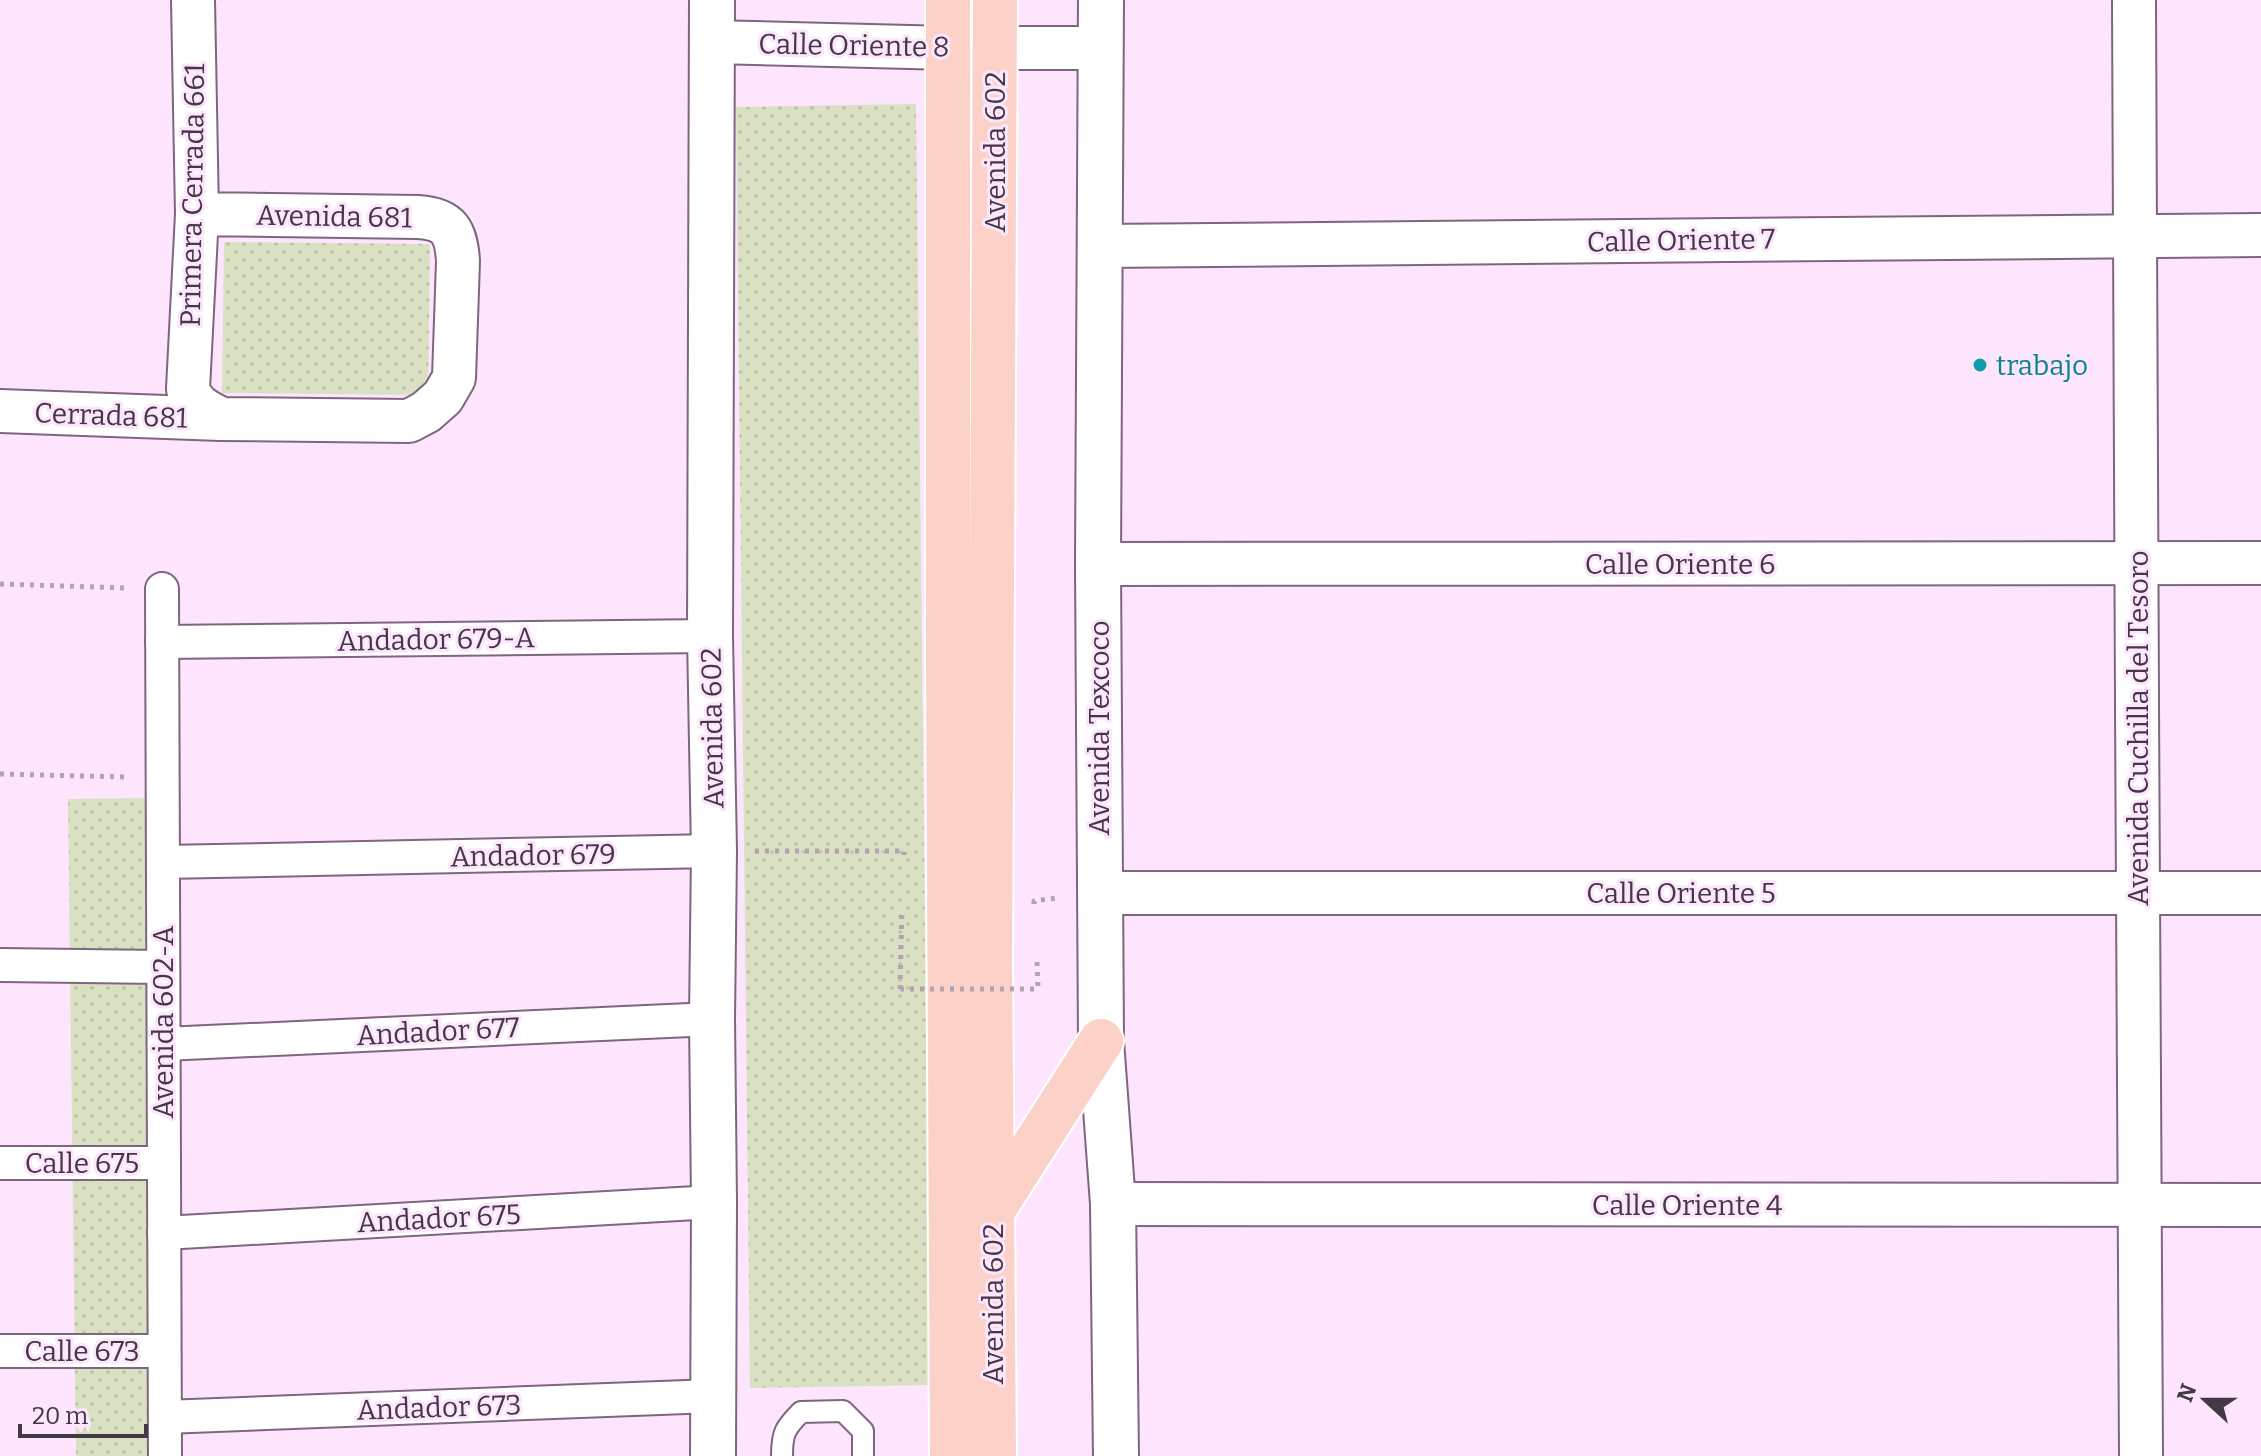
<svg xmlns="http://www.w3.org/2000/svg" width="2261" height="1456" viewBox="0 0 2261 1456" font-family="Bitter,serif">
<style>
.grass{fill:url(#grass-dots)}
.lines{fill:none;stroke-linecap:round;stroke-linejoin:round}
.service-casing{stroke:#7f667f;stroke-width:24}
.pedestrian-casing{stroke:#7f667f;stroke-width:36}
.minor-casing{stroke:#7f667f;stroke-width:46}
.secondary-casing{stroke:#7f667f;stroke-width:48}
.primary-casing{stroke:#fff;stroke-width:48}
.path{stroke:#b4a2b4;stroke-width:5;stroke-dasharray:4 6;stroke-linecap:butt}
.service{stroke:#fff;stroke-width:20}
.pedestrian{stroke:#fff;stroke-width:32}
.minor{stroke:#fff;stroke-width:42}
.secondary{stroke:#fff;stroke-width:44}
.primary{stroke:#fbd1c8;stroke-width:44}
.path-bridge{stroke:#b4a2b4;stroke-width:5;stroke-dasharray:4 6;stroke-linecap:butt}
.culture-dot{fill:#0f9aa8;stroke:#fde6fd;stroke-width:3}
.labels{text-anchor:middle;stroke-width:6;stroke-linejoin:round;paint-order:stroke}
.street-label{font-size:28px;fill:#433843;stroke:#fde6fd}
.culture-label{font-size:28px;fill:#0d838f;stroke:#fde6fd;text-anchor:start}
</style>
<defs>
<pattern id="grass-dots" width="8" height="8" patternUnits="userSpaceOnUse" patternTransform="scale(2)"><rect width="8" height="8" fill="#d9e1c2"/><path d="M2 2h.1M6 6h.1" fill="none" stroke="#bbc2a8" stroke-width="1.8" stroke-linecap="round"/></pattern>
</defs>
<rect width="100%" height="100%" fill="#fde6fd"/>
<g class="grass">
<polygon points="916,104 930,1385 750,1388 736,107"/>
<polygon points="224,242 430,244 428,395 222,393"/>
<polygon points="151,798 159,1456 76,1456 68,799"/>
</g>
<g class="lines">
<g class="service-casing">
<path id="service" d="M782,1456C782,1433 785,1428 801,1412L843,1411L863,1431V1456"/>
</g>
<g class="pedestrian-casing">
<g id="pedestrian">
<polyline points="162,589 165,1456"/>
<polyline points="162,642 710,636"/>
<polyline points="163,862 714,851"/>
<polyline points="0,965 163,967"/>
<polyline points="164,1044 712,1019"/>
<polyline points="0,1163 164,1163"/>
<polyline points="164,1233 714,1202"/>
<polyline points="0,1351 164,1351"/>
<polyline points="165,1417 713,1396"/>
</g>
</g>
<g class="minor-casing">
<g id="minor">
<path d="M193,0L197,214L188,389C193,406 207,411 221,419L409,421L426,412L443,397L454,378L458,261C456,231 449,219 418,217L197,214"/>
<path d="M2134,0C2139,485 2135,971 2141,1456"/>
<polyline points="712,42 949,48 1100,48"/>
<polyline points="1101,246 2261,235"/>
<polyline points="0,411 221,419"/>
<polyline points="1098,564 2261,563"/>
<polyline points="1100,893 2261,893"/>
<polyline points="1113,1204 2261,1205"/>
</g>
</g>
<g class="secondary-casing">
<g id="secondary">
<polyline points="712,0 710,636 714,851 712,1019 714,1202 713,1456"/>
<polyline points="1101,0 1098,564 1101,1041 1113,1204 1116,1456"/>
</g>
</g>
<g class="primary-casing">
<g id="primary">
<polyline points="948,0 948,656 952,1456"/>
<polyline points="993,1210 1101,1041"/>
<polyline points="994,1456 990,964 995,0"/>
</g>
</g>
<g class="path">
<polyline points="0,584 127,588"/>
<polyline points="0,774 127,777"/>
<polyline points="755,851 904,851 904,855"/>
<polyline points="1034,904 1034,901 1057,898"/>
<polyline points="1037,962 1038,989"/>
<polyline points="900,989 902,909"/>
</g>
<use href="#service" class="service"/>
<use href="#pedestrian" class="pedestrian"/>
<use href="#minor" class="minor"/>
<use href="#secondary" class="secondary"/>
<use href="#primary" class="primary"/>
<polyline class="path-bridge" points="900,989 1038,989"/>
</g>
<circle class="culture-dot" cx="1980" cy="365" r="8"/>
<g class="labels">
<g class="street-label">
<text transform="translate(854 45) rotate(1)" y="10">Calle Oriente 8</text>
<text transform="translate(995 152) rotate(-90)" y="10">Avenida 602</text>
<text transform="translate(192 195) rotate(-89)" y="10">Primera Cerrada 661</text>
<text transform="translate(334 216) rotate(1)" y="10">Avenida 681</text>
<text transform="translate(1681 240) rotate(-1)" y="10">Calle Oriente 7</text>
<text transform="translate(111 415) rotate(2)" y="10">Cerrada 681</text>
<text x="1680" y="574">Calle Oriente 6</text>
<text transform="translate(436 639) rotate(-1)" y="10">Andador 679-A</text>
<text transform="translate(712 728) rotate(-91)" y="10">Avenida 602</text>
<text transform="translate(1099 728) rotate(-90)" y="10">Avenida Texcoco</text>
<text transform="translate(2138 728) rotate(-90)" y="10">Avenida Cuchilla del Tesoro</text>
<text transform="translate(533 855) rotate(-1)" y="10">Andador 679</text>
<text x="1681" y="903">Calle Oriente 5</text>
<text transform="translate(163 1022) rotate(-90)" y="10">Avenida 602-A</text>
<text transform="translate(438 1031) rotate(-3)" y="10">Andador 677</text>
<text x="82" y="1173">Calle 675</text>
<text x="1687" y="1215">Calle Oriente 4</text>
<text transform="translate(439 1218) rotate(-3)" y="10">Andador 675</text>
<text transform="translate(993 1304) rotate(-90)" y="10">Avenida 602</text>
<text x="82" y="1361">Calle 673</text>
<text transform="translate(439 1407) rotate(-2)" y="10">Andador 673</text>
</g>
<g class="culture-label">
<text x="1996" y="375">trabajo</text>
</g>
</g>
<g transform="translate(2205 1400) rotate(291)" stroke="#fde6fd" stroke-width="6" paint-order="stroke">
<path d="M0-6L14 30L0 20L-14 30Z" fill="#433843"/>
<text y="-12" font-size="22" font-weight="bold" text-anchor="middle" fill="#433843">N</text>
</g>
<path d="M20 1424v12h126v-12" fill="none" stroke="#433843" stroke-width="4"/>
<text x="32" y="1424" font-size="24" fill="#433843" stroke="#fde6fd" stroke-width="6" paint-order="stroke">20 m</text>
</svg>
